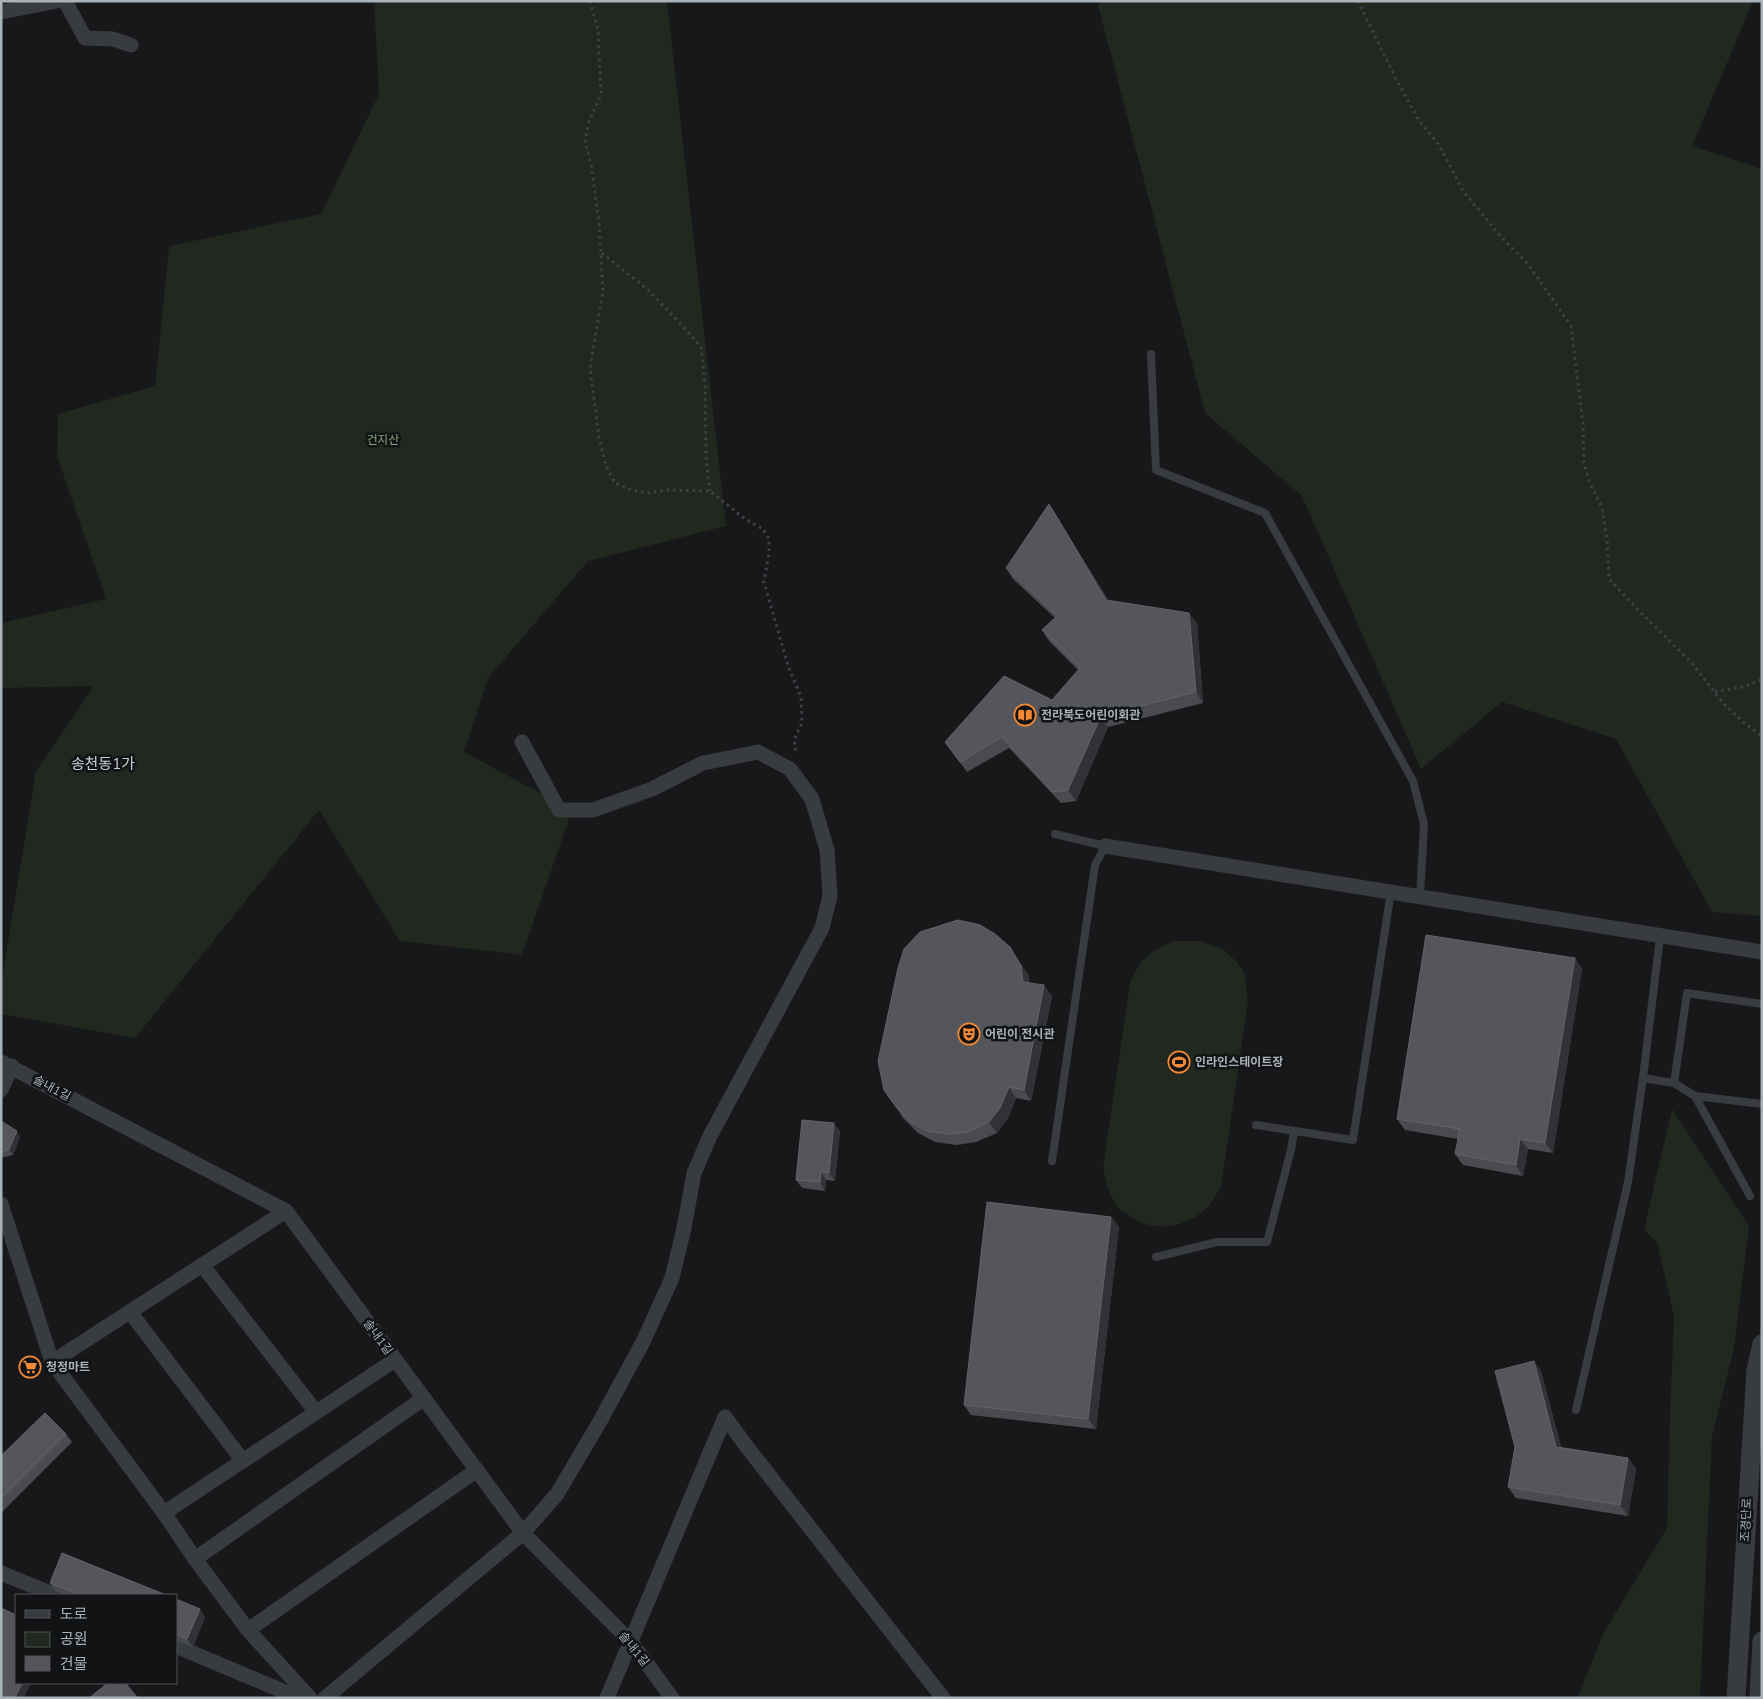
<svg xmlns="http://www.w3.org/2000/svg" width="1763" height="1699" viewBox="0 0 1763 1699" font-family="'Nunito Sans','Noto Sans KR',sans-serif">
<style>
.green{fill:#20281f}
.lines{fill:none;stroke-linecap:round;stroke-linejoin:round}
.path{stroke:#3e4246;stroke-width:3;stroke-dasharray:2.5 4;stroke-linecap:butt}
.service{stroke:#383b3f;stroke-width:8}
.minor{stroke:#383b3f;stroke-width:15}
.tertiary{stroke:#383b3f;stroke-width:19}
.wall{fill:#494b4f}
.shaded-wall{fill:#313235}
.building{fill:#54565b;stroke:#61646a}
.labels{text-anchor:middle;stroke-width:5;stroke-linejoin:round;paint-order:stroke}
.park-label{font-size:12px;fill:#86a580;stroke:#121315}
.poi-label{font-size:12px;font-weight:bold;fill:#aab2ba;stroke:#121315;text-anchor:start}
.street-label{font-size:12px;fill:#aab2ba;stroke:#121315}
.quarter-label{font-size:15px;fill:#cbd0d6;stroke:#121315}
</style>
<rect width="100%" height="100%" fill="#18181a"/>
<g class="green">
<polygon points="374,1 667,1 726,526 588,561 488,678 464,752 572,810 522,955 400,941 319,810 135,1038 1,1014 1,985 36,771 94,686 1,688 1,623 106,599 57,456 58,414 155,386 169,246 321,214 379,94"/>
<polygon points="1102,1 1753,1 1692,146 1762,169 1762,916 1712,912 1616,739 1502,702 1421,769 1302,496 1205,413 1098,5"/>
<path d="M1174,941H1201L1224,950L1236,961L1244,972L1248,1001L1221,1187C1217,1193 1213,1201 1208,1207C1187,1228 1155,1233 1131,1217C1127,1214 1121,1211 1118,1208C1109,1197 1107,1182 1103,1168L1130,983C1142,957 1148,952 1174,941Z"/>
<polygon points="1672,1109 1749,1226 1734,1348 1712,1437 1700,1698 1577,1698 1604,1632 1667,1528 1670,1414 1674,1316 1657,1242 1644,1230"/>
</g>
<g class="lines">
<g class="path">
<polyline points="590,1 598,30 601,94 588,124 585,143 591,164 599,222 603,292 590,368 599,437 606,466 615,483 631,490 648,493 667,490 710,491 745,519 763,529 769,539 769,553 764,582 788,666 801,697 802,723 794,740 796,754"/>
<polyline points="1358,1 1396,79 1420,122 1439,145 1463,191 1502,238 1528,264 1571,326 1583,424 1584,463 1590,484 1602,507 1607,540 1609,579 1638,610 1690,661 1724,704 1743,722 1762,736"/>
<polyline points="602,253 648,290 677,320 701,347 705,385 706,457 710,491"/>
<polyline points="1715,692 1747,686 1762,679"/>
</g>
<g class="service">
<polyline points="1151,354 1156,470 1265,513 1413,781 1424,824 1420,897"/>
<polyline points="1660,937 1643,1078 1674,1083 1695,1096 1762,1104"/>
<polyline points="1674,1083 1687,993 1762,1004"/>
<polyline points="1695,1096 1750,1196"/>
<polyline points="1256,1125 1353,1140 1391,891"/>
<polyline points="1052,1161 1095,865 1105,846 1055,834"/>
<polyline points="1156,1257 1217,1242 1267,1242 1291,1150 1294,1131"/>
<polyline points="1576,1410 1628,1182 1643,1078"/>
</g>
<g class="minor">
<polyline points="65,1 85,38 113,39 131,45"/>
<polyline points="1,12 57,1"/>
<polyline points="1105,846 1762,952"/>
<polyline points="1,1062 286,1211 523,1533 631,1642 672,1698"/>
<polyline points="1,1090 12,1066"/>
<polyline points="1,1204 52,1362 164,1513 195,1559 248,1630 310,1698"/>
<polyline points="202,1265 316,1412"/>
<polyline points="130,1312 243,1461"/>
<polyline points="52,1362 286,1211"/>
<polyline points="164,1513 395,1360"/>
<polyline points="195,1559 424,1398"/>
<polyline points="1,1573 55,1595"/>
<polyline points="248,1630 477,1470"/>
<polyline points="176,1646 299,1698"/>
<polyline points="325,1698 523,1533 557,1494 599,1423 643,1342 672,1278 684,1228 694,1173 710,1136 822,928 830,896 827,850 812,799 790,769 758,752 703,763 652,789 593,810 559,810 522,742"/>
<polyline points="607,1698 725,1417 747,1447 943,1698"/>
</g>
<g class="tertiary">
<polyline points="1736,1698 1756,1370 1762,1344"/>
<polyline points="1759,1698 1762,1641"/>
</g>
</g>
<g class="wall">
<polygon points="1056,515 1108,600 1197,623 1203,703 1108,727 1076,801 1061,803 1009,748 967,772 945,742 1052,700 1078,670 1049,641 1042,630 1055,618 1013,579 1006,568"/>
<polygon points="1017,958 1029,976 1029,983 1052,996 1031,1101 1016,1098 1008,1118 997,1133 976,1142 957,1145 935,1142 918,1133 903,1118 896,1107"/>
<polygon points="1575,958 1582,969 1553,1153 1528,1149 1523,1176 1463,1165 1455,1154 1458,1139 1405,1130 1397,1119"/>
<polygon points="1,1121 20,1137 13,1155 1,1158"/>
<polygon points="840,1131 835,1181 826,1180 825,1191 802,1188 796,1180"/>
<polygon points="1111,1217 1119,1227 1096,1429 971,1415 964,1405"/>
<polygon points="1541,1371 1561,1447 1628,1458 1636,1469 1628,1516 1516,1498 1508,1487"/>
<polygon points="66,1434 72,1442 1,1513 1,1456"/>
<polygon points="50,1583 166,1595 65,1595 55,1591"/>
<polygon points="176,1599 205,1617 193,1647 176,1640"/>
</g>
<g class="shaded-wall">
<polygon points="1049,504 1056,515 1114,611 1106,600"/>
<polygon points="1189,613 1197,623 1203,703 1196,692"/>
<polygon points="1101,716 1108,727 1076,801 1068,790"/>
<polygon points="1010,947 1029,976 1030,993 1023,982"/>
<polygon points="1575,958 1582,969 1553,1153 1545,1143"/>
<polygon points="1044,985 1052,996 1031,1101 1024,1090"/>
<polygon points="1009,1087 1016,1098 1008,1118 997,1133 989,1122"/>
<polygon points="834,1123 840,1131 835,1181 829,1173"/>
<polygon points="17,1131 20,1137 13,1155 9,1149"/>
<polygon points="1520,1139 1528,1149 1523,1176 1516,1165"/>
<polygon points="821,1172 826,1180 825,1191 820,1182"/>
<polygon points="1111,1217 1119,1227 1096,1429 1088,1419"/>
<polygon points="1534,1361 1541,1371 1563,1457 1556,1447"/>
<polygon points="1628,1458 1636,1469 1628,1516 1620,1505"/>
<polygon points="200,1609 205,1617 193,1647 187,1639"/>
<polygon points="22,1683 31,1683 24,1698 15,1698"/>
</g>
<g class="building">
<polygon points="1049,504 1106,600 1189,613 1196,692 1101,716 1068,790 1053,792 1002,737 960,762 945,742 1004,676 1052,700 1080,668 1042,630 1057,616 1006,568"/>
<polygon points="958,920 980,925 995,934 1010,947 1021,966 1023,982 1044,985 1024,1090 1009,1087 1000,1108 989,1122 968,1132 949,1134 927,1131 910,1122 896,1107 884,1090 878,1061 898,968 904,949 920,932"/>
<polygon points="1426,935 1575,958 1545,1143 1520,1139 1516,1165 1455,1154 1460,1129 1397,1119"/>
<polygon points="802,1120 834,1123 829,1173 821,1172 820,1182 796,1180"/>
<polygon points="1,1121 17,1131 9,1149 1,1152"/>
<polygon points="987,1202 1111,1217 1088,1419 964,1405"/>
<polygon points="1534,1361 1556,1447 1628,1458 1620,1505 1508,1487 1515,1447 1495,1371"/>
<polygon points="45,1413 66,1434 1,1499 1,1456"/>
<polygon points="62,1553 166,1595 80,1595 50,1583"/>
<polygon points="176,1599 200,1609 187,1639 176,1634"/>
<polygon points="1,1608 16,1615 16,1683 22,1683 15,1698 1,1698"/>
<polygon points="108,1683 125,1683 138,1698 89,1698"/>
</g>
<defs>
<g id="library-ring" transform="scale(1.125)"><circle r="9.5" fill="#121315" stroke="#f48935" stroke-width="1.5"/><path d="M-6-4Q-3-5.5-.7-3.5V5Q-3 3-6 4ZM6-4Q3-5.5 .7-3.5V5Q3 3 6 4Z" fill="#f48935"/></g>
<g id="theatre-ring" transform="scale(1.125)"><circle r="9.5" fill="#121315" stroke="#f48935" stroke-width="1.5"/><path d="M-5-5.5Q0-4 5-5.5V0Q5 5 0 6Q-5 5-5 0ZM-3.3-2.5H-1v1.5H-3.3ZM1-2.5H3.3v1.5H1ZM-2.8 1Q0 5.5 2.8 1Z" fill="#f48935"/></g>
<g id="stadium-ring" transform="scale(1.125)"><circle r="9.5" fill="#121315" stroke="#f48935" stroke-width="1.5"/><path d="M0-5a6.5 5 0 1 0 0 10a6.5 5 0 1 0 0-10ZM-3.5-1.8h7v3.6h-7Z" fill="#f48935"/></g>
<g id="supermarket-ring" transform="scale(1.125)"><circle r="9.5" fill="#121315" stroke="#f48935" stroke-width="1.5"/><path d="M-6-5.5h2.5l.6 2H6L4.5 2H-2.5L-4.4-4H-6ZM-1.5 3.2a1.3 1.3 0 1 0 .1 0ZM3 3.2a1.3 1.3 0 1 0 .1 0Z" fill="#f48935"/></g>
</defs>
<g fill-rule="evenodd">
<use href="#library-ring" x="1025" y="715"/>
<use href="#theatre-ring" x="969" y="1034"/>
<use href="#stadium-ring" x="1179" y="1062"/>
<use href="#supermarket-ring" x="30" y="1367"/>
</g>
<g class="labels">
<g class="park-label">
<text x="383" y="444">건지산</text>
</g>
<g class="poi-label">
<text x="1041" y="719">전라북도어린이회관</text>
<text x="985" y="1038">어린이 전시관</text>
<text x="1195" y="1066">인라인스테이트장</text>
<text x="46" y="1371">청정마트</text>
</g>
<g class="street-label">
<text transform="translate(52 1088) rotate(28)" y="4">솔내1길</text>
<text transform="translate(378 1337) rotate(54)" y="4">솔내1길</text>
<text transform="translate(1746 1520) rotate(-87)" y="4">조경단로</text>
<text transform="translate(634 1649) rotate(51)" y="4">솔내1길</text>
</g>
<g class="quarter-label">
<text x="103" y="769">송천동1가</text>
</g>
</g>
<rect width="1763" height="1699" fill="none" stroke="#aab2ba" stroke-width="5"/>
<rect x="15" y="1594" width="162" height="90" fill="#121315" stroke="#4f5357"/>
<rect x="25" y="1610" width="25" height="8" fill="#383b3f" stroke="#4f5357"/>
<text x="60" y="1619" font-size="15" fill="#aab2ba">도로</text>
<rect x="25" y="1632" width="25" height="15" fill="#20281f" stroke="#4f5357"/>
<text x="60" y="1644" font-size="15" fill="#aab2ba">공원</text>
<rect x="25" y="1656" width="25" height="15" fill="#54565b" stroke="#4f5357"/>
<text x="60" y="1669" font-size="15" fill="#aab2ba">건물</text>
</svg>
